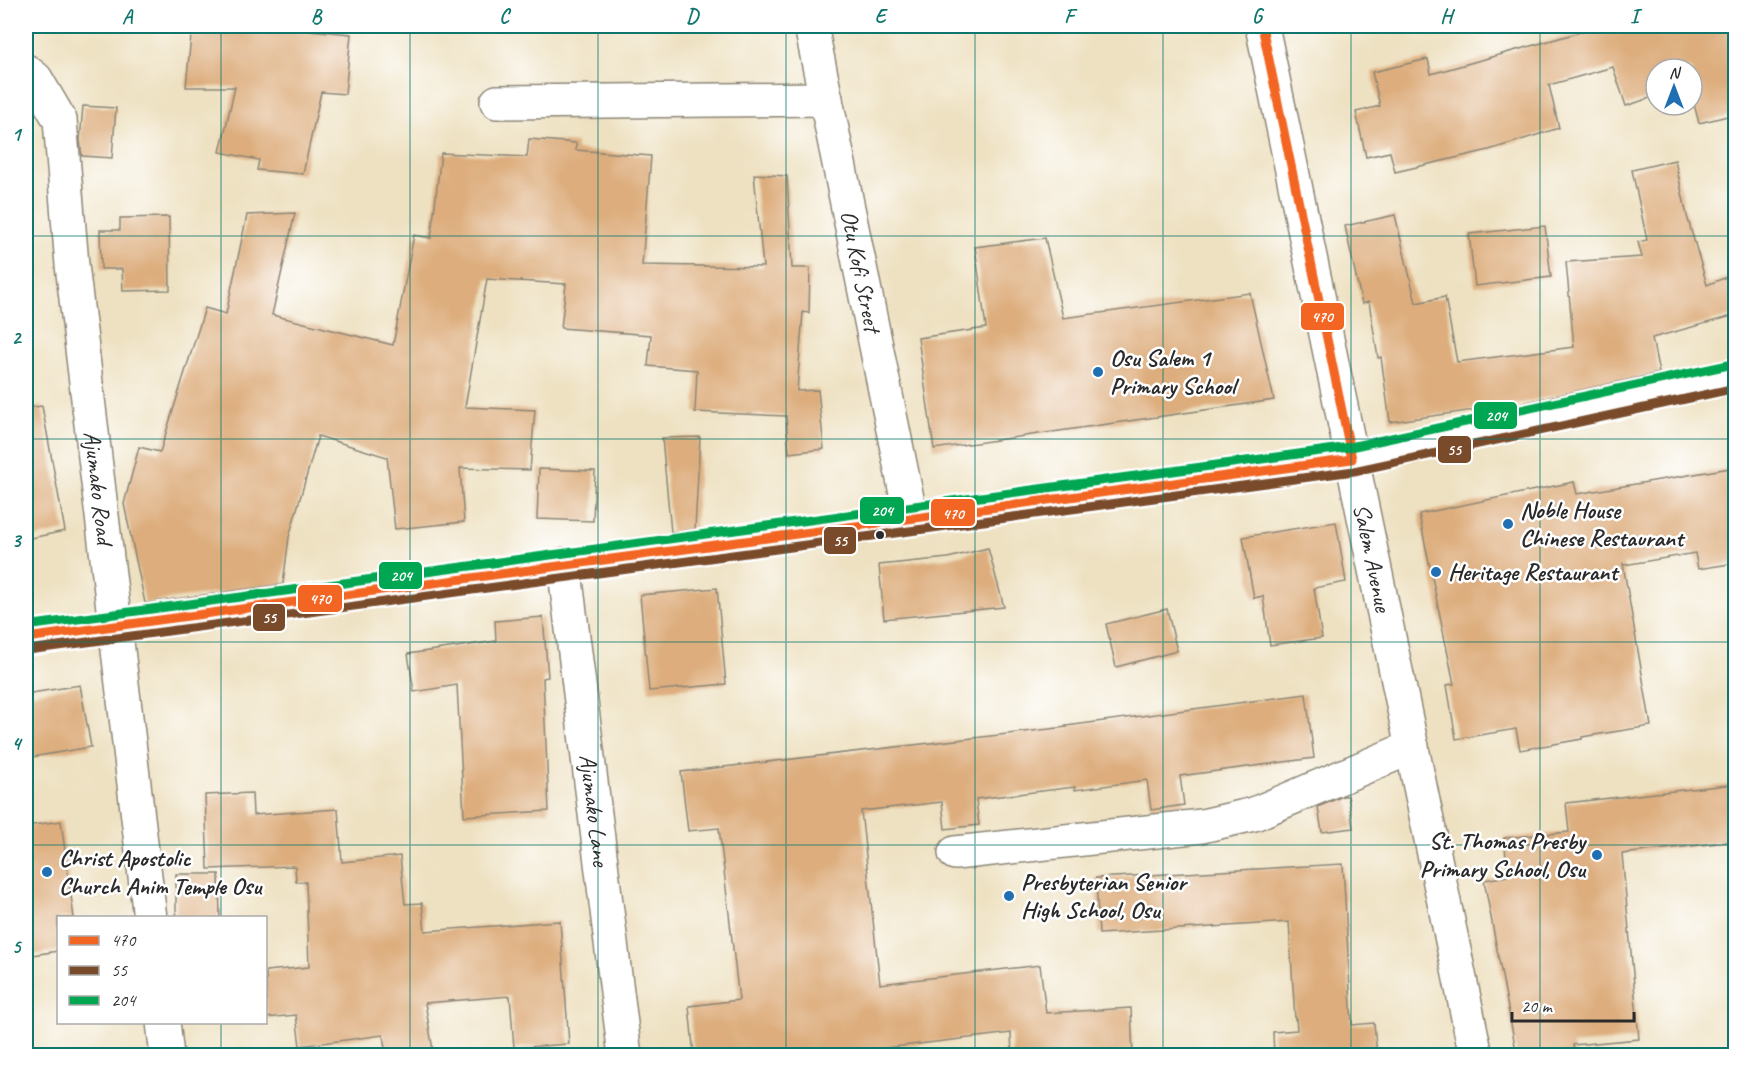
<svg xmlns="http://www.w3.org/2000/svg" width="1761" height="1081" viewBox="0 0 1761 1081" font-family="Caveat,sans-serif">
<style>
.building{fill:#ddad7d}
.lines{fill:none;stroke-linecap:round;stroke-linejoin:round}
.minor-casing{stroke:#8c8676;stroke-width:36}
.minor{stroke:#fff;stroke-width:33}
.bus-1-casing{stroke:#fff;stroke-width:14}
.bus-2-casing{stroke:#fff;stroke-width:14}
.bus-3-casing{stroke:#fff;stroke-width:14}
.bus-1{stroke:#f26522;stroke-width:9}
.bus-2{stroke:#7a4b2a;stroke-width:9}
.bus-3{stroke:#00a651;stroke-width:9}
.grid{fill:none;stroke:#0f766e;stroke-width:1.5;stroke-opacity:0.55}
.poi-dot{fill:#1f6fb2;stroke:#fff;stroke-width:2}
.bus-dot{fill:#2b2b2b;stroke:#fff;stroke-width:2}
.labels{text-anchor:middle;stroke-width:5;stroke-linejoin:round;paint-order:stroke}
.street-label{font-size:24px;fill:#2b2b2b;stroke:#fff}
.poi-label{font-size:24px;font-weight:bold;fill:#2b2b2b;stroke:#fff;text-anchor:start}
.line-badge{stroke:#fff;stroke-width:2}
.badge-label{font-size:16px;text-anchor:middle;font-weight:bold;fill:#fff}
.neatline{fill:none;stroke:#0f766e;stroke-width:2}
.grid-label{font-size:20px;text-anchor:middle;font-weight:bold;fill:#0f766e}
</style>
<rect width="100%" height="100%" fill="#fff"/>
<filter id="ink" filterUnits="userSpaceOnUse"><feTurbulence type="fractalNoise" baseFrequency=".0167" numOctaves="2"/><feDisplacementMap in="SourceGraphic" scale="12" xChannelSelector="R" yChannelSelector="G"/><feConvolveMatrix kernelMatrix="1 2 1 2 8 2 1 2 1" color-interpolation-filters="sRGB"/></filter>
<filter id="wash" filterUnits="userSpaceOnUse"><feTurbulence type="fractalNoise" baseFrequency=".008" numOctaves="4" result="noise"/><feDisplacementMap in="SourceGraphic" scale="24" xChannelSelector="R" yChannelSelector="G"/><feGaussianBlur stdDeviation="1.35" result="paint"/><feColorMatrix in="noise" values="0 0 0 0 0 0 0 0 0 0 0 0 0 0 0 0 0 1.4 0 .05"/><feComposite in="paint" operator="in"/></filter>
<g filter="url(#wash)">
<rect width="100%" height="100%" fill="#eee1c1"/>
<g id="blocks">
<g class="building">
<polygon points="192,26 266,26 351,34 345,94 321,92 303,174 257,170 259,160 220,152 235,87 186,87"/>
<polygon points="1602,26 1736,26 1736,114 1699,123 1692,97 1692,69 1656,69 1656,96 1626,106 1613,67 1549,85 1559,128 1489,150 1395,172 1390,152 1366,157 1356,112 1380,106 1372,72 1428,59 1431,74"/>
<polygon points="83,106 116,108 112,158 82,156 80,140"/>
<polygon points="529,139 576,143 576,150 651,156 642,265 763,267 754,174 787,176 792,268 810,268 809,313 803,312 797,391 818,390 824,449 789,453 786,416 695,412 697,370 648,366 651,335 561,328 566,284 487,279 465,407 535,410 530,470 460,468 464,522 395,529 387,457 318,436 289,537 283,584 145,603 124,504 139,447 160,452 205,308 226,314 247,215 295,213 272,315 393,345 414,235 431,238 441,153 527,157"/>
<polygon points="1675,160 1687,216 1707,285 1736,273 1736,315 1652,338 1659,373 1485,411 1474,412 1474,410 1390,422 1381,357 1378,358 1369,302 1362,304 1345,226 1395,215 1416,303 1445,297 1457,362 1574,347 1566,262 1642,257 1638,242 1647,240 1632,170"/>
<polygon points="169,217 170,290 123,291 122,269 101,269 100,230 120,230 120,218"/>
<polygon points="1545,226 1551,277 1475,286 1469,234"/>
<polygon points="1045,238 1063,318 1250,293 1274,400 934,449 918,338 986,328 975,247"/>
<polygon points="42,406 65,531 26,539 26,408"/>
<polygon points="700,437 695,529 671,532 662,438"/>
<polygon points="1736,467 1736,563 1698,569 1695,553 1624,565 1623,564 1651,726 1582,737 1582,739 1520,750 1516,729 1456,739 1447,685 1454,684 1419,514 1574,482 1577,494"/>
<polygon points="539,469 595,471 593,521 537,519"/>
<polygon points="1336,522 1346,582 1314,588 1322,638 1270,645 1263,596 1254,598 1243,537"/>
<polygon points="988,548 1004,607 884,619 879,565 948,558"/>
<polygon points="717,588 726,684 649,691 640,595"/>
<polygon points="1167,609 1177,651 1116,667 1106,624"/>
<polygon points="543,617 548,677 543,678 549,811 464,816 457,685 414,692 408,654 496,641 495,621"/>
<polygon points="80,685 91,747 26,758 26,694"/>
<polygon points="1306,694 1314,758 1180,776 1184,805 1151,810 1147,780 1075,790 1075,787 976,799 979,825 945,829 942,802 861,811 880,984 1040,965 1046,1013 1131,1008 1133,1056 1012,1056 1011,1033 818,1056 694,1056 689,1006 739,1000 719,828 688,831 681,772 1067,727 1066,726"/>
<polygon points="1736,784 1736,841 1622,854 1639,1039 1573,1045 1575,1056 1517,1056 1484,880 1508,876 1504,838 1569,832 1566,803"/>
<polygon points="252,793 253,815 338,809 342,862 400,856 405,904 422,903 425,931 560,921 569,1044 514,1048 510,996 425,1003 434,1056 386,1056 383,1035 300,1046 296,1015 266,1018 266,971 309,967 306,882 296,882 295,866 208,869 205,795"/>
<polygon points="1343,796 1348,796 1353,828 1322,832 1318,807"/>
<polygon points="61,821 74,918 58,918 58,951 26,956 26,826"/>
<polygon points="1343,864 1352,1025 1374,1023 1377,1056 1274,1056 1273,1032 1297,1030 1296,1018 1295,1019 1289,922 1099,934 1096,878"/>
<polygon points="176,874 219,874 220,918 176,918"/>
</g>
</g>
</g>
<g filter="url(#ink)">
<use href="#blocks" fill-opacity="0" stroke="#8c8676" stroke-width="1.5"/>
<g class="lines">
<g class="minor-casing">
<g id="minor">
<path id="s1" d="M811,26L911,518"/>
<path id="s2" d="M1262,26L1476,1056"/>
<path id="s3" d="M26,71L36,79L60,120L72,265L150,918"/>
<polyline points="497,102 826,99"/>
<path id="s4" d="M564,564L625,1056"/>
<polyline points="26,638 1352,459 1736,376"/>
<polyline points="955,853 1202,826 1254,814 1412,747"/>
<polyline points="163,1022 167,1056"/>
</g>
</g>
<use href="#minor" class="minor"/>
<g class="bus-1-casing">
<polyline id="bus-1" points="26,638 1352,459 1262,26"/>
</g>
<g class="bus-2-casing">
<polyline id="bus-2" points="28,650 1354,471 1736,388"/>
</g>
<g class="bus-3-casing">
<polyline id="bus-3" points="26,626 1350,447 1733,364"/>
</g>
<use href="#bus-1" class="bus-1"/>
<use href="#bus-2" class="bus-2"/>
<use href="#bus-3" class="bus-3"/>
</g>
</g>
<path class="grid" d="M221,26V918M410,26V1056M598,26V1056M786,26V1056M975,26V1056M1163,26V1056M1351,26V1056M1540,26V1056M26,236H1736M26,439H1736M26,642H1736M26,845H1736M221,1022V1056"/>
<g class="poi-dot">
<circle cx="1098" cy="372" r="6"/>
<circle cx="1508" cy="524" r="6"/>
<circle cx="1436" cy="572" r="6"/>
<circle cx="1597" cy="855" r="6"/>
<circle cx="47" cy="872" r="6"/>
<circle cx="1009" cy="896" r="6"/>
</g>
<circle class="bus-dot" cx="880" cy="535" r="5"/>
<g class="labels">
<g class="street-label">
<text dy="8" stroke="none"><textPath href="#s1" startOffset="250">Otu Kofi Street</textPath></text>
<text dy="8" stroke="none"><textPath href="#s3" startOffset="430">Ajumako Road</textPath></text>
<text dy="8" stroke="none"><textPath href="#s2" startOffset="543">Salem Avenue</textPath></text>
<text dy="8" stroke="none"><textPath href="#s4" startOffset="248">Ajumako Lane</textPath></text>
</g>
<g class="poi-label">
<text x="1110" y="366">Osu Salem 1<tspan x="1110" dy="28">Primary School</tspan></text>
<text x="1520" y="518">Noble House<tspan x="1520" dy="28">Chinese Restaurant</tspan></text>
<text x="1448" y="580">Heritage Restaurant</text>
<text x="1585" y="849" text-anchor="end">St. Thomas Presby<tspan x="1585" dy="28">Primary School, Osu</tspan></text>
<text x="59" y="866">Christ Apostolic<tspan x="59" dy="28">Church Anim Temple Osu</tspan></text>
<text x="1021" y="890">Presbyterian Senior<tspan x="1021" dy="28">High School, Osu</tspan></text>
</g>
</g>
<g class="line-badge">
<rect x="1300" y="302" width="45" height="29" rx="6" fill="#f26522"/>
<rect x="1473" y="401" width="45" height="29" rx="6" fill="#00a651"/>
<rect x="1437" y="435" width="35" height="29" rx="6" fill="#7a4b2a"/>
<rect x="859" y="496" width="46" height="29" rx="6" fill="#00a651"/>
<rect x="930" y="498" width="46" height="29" rx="6" fill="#f26522"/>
<rect x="823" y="526" width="34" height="29" rx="6" fill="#7a4b2a"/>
<rect x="378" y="561" width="45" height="29" rx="6" fill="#00a651"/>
<rect x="297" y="584" width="46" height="29" rx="6" fill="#f26522"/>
<rect x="252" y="603" width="34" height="29" rx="6" fill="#7a4b2a"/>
</g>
<g class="badge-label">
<text x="1322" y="322">470</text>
<text x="1496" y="421">204</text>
<text x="1454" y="455">55</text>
<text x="882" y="516">204</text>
<text x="953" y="519">470</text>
<text x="840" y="546">55</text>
<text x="401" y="581">204</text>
<text x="320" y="604">470</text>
<text x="269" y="623">55</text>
</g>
<rect width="1761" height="1081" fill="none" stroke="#fff" stroke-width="66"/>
<rect x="57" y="916" width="210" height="108" fill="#ffffff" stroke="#aaaaaa" stroke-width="1.5"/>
<rect x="69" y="936" width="30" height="9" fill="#f26522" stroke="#aaaaaa" stroke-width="1.5"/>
<text x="111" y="946" font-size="18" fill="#2b2b2b">470</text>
<rect x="69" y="966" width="30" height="9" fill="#7a4b2a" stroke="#aaaaaa" stroke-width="1.5"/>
<text x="111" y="976" font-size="18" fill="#2b2b2b">55</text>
<rect x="69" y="996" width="30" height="9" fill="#00a651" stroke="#aaaaaa" stroke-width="1.5"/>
<text x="111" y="1006" font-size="18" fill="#2b2b2b">204</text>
<g transform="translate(1674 87)"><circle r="28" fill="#ffffff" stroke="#aaaaaa" stroke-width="1.5"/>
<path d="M0-4.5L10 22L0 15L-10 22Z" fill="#1f6fb2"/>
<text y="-9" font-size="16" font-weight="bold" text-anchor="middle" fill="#2b2b2b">N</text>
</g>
<path d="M1512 1012v9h122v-9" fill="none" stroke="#2b2b2b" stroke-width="3"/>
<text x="1521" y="1012" font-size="18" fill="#2b2b2b" stroke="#ffffff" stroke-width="4.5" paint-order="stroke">20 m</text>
<rect x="33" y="33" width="1695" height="1015" class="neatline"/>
<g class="grid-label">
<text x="127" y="23">A</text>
<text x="316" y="23">B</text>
<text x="504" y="23">C</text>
<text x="692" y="23">D</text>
<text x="880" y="23">E</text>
<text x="1069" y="23">F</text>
<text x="1257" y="23">G</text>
<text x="1446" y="23">H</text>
<text x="1634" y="23">I</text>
<text x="16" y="141">1</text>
<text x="16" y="344">2</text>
<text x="16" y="547">3</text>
<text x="16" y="750">4</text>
<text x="16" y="953">5</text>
</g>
</svg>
